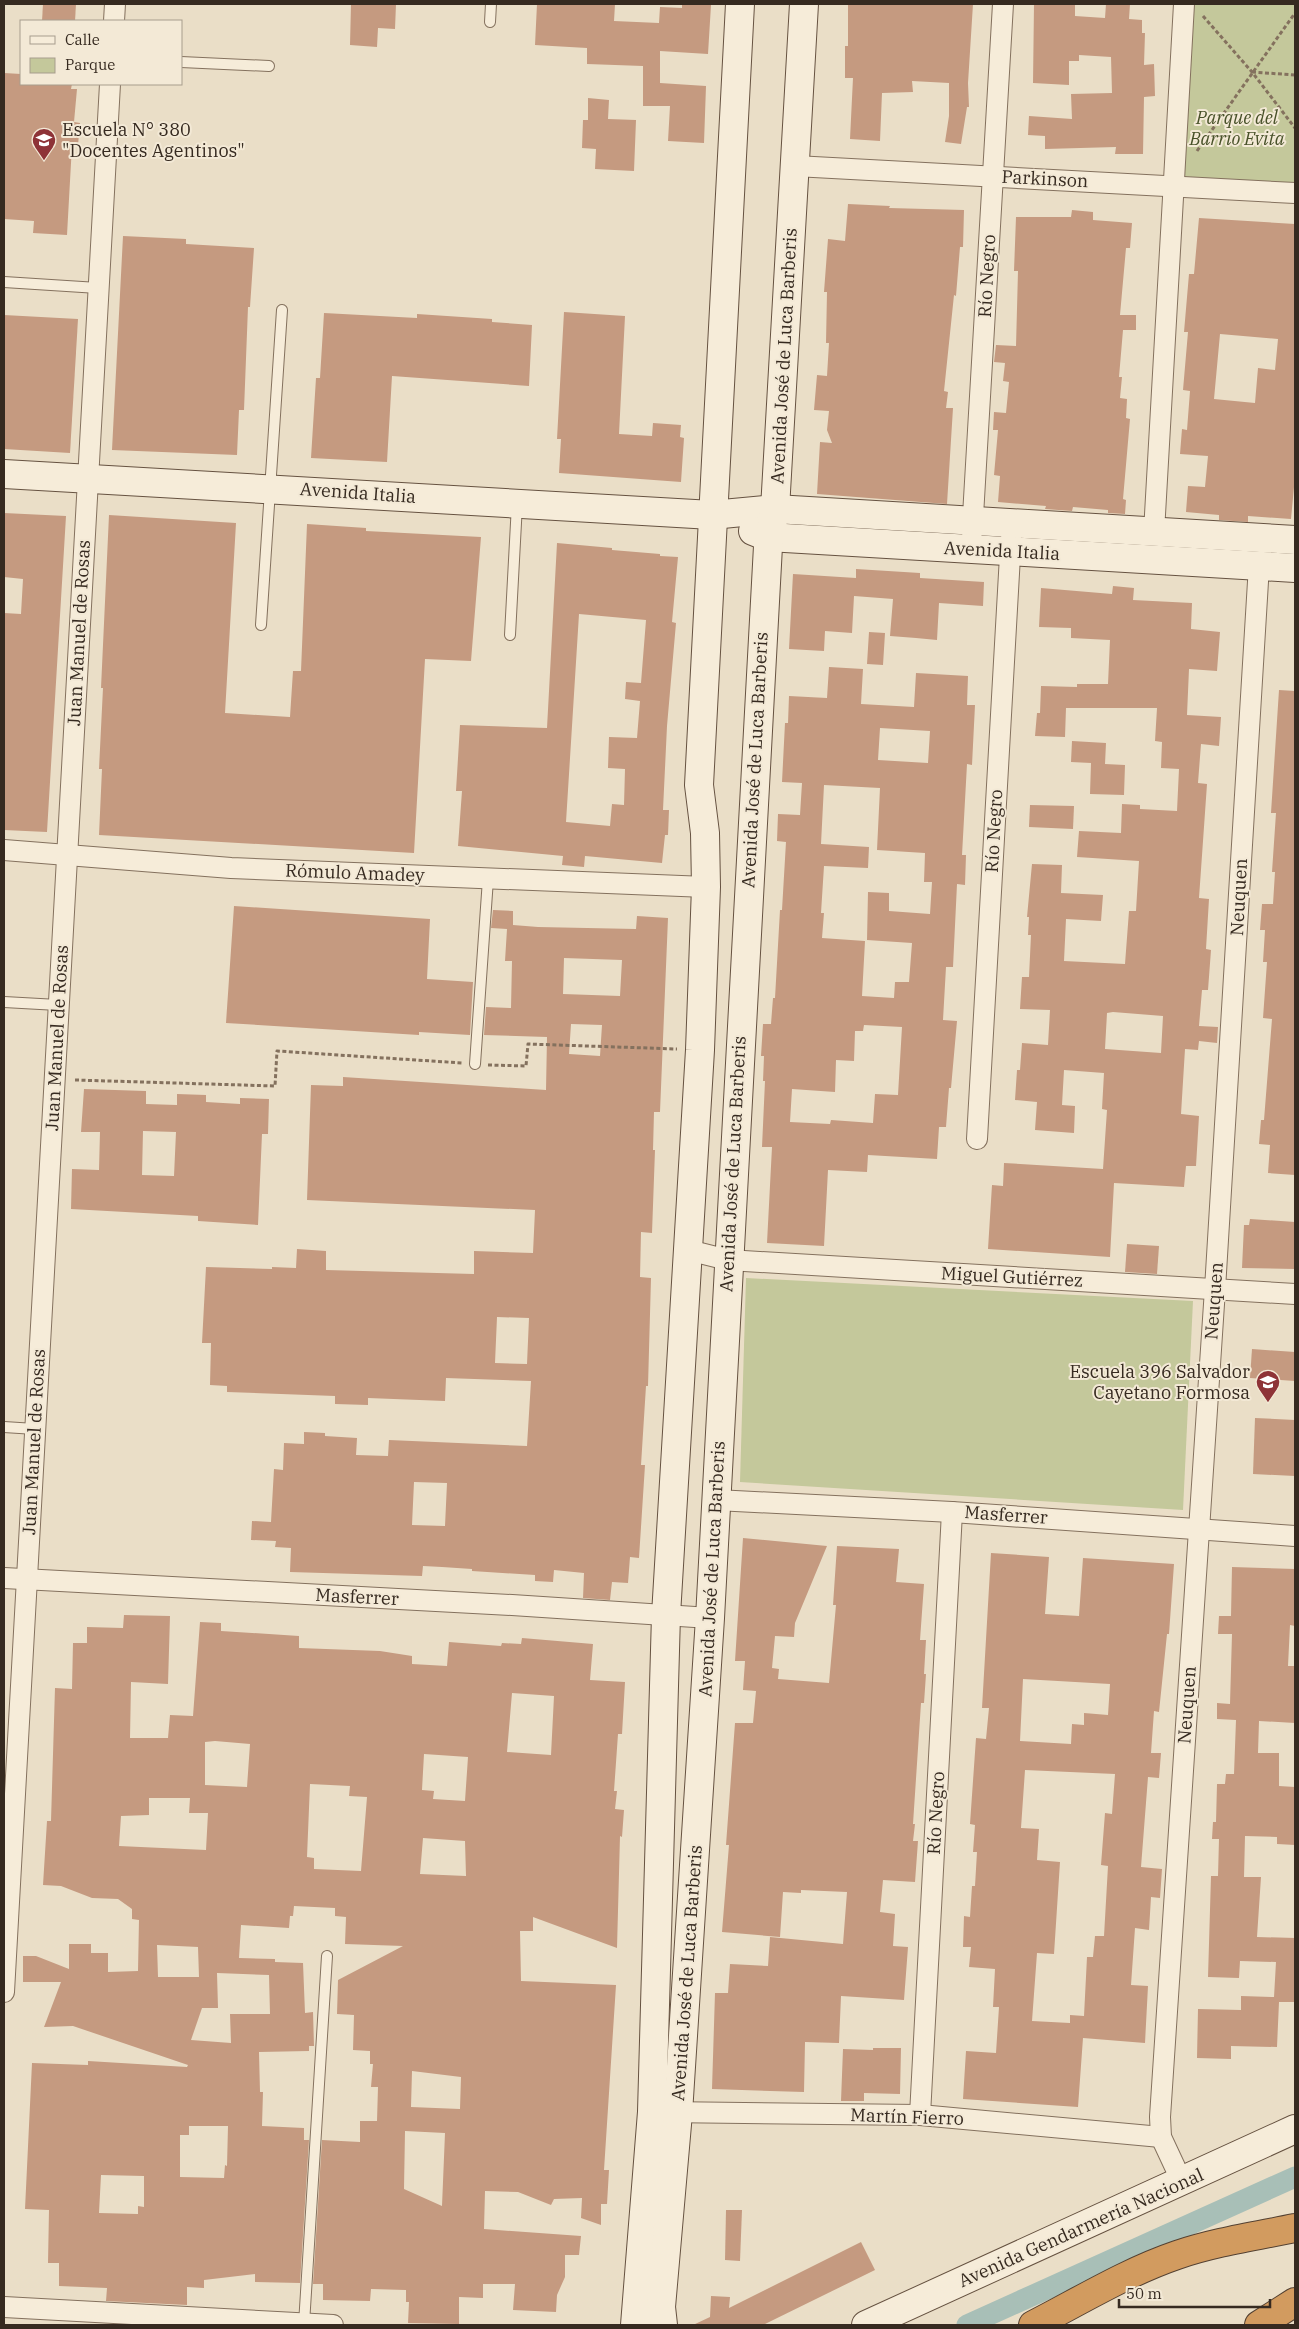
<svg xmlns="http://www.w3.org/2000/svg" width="1299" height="2329" viewBox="0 0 1299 2329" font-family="'IBM Plex Serif',serif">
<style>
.green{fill:#c4c89b}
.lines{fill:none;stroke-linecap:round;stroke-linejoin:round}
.canal{stroke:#a8bfb7;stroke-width:21}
.building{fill:#c59a80;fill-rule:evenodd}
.lane-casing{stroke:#84715e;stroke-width:12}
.street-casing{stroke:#84715e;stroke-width:22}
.secondary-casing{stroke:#665241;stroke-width:30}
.highway-casing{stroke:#534031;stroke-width:30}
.path{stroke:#84715e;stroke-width:3;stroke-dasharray:4 2.5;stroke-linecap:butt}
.lane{stroke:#f6ecd9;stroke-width:10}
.street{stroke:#f6ecd9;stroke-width:20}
.secondary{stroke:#f6ecd9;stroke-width:28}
.highway{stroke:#d29b5f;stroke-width:28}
.labels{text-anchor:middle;stroke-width:4;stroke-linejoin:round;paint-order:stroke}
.park-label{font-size:18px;font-style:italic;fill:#485129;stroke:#f3e9d6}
.poi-label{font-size:18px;fill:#362a20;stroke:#f3e9d6;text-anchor:start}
.street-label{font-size:18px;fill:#362a20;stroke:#f3e9d6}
</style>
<rect width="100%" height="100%" fill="#eadec7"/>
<g class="green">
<polygon points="1187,4 1295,4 1295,190 1175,184"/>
<polygon points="746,1278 1193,1301 1183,1510 740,1482"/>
</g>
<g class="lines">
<polyline class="canal" points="967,2325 1295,2177"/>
</g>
<g class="building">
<polygon points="43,4 76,4 75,21 42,21"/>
<polygon points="351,4 396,4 395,29 378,28 377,47 350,45"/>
<polygon points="537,4 615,4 614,21 659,23 660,7 682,8 682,4 711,5 708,54 660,51 660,83 706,86 704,143 668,141 670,106 643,106 643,66 587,64 587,48 535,45"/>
<polygon points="848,4 973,4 968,83 969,107 967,107 961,144 945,142 949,116 949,83 912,81 913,92 882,93 880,141 850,139 853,78 845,78 845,46 848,46"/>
<polygon points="1034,4 1075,4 1075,16 1105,18 1106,4 1130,4 1129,19 1142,20 1142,33 1145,33 1144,65 1154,64 1155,96 1144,97 1143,154 1115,154 1116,147 1045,149 1045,136 1028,135 1029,116 1072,119 1071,94 1112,93 1111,57 1079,55 1079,61 1069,61 1069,85 1033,83"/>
<polygon points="4,73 21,74 21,84 72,84 71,89 77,89 74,122 80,123 78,145 72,145 67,235 33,233 34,221 4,219"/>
<polygon points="588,98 609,100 608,119 636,120 634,171 595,169 596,149 582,148 583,120 588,120"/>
<polygon points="848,204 890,206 889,208 964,210 963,247 960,247 956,296 954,295 944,391 948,392 946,408 953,408 947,504 817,494 820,442 832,443 827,430 829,411 814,410 817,375 827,376 829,343 826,343 827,292 824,292 828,239 845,241"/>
<polygon points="1072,210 1093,212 1093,220 1132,223 1130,248 1126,248 1120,315 1136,315 1136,330 1123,330 1119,377 1122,377 1120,398 1127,399 1126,418 1130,419 1123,499 1126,500 1125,514 1108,513 1108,510 1073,507 1072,511 1045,509 1046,506 998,502 1000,476 994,475 998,430 993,430 994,412 1006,413 1009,382 1003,381 1005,363 994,362 996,345 1016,346 1018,271 1014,271 1016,217 1071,217"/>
<path d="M1199,218L1295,224V487H1294L1291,519L1248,516V522L1219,520V515L1186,512L1188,486L1205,487L1208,456L1180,454L1182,429L1187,430L1190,391L1183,390L1188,332H1184L1189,274H1194ZM1220,334L1278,339L1275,370L1258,368L1255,403L1214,399Z"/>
<polygon points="123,236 186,239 186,244 254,248 250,307 248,307 244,410 239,410 237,455 112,450"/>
<polygon points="564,312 625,316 619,434 652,436 653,423 681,425 680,437 684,438 681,482 559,473 561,439 557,439"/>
<polygon points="324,313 417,318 417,314 492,319 492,322 532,325 529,386 392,376 387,462 311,458 316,378 320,378"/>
<polygon points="4,315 78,319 70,453 4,449"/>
<polygon points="4,513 66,516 47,832 4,830 4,613 21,614 23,579 4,577"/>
<polygon points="109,515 236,523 225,713 290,717 293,671 301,671 307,524 366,528 366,531 481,537 471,661 425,659 414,853 99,835 102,769 99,769 103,688 101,688"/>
<path d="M557,543L612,548V550L660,554V556L678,557L672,622L676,623L667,726L663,810H669L668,835H665L662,863L585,856L584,867L562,865L563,856L458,846L462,791H456L460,725L547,728ZM579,614L646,620L641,683L626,682L625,699L640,701L637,738L609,737L608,768L625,769L624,805L612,804L610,826L566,822Z"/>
<polygon points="856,569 920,573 920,578 984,582 983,606 939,603 937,640 916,638 890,636 893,599 854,596 852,633 825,631 824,651 789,649 793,574 856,578"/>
<path d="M1113,586L1134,588L1133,600L1192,603L1191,629L1220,632L1217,671L1189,669L1187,715L1221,717L1219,746L1201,744L1198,783L1207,784L1199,898L1209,899L1206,949L1211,950L1208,990H1202L1199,1026L1218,1027L1217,1043L1199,1041L1198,1050L1185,1049L1181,1114L1199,1116L1196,1166H1186L1184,1187L1114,1183L1110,1257L988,1249L992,1185L1003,1186L1004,1163L1103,1169L1107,1110L1102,1109L1104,1073L1064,1070L1062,1105L1075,1106L1074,1133L1035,1130L1037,1102L1015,1100L1017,1070H1020L1022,1043L1048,1045L1050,1010L1020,1009L1022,977H1029L1031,935H1028L1029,917H1027L1032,864L1062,865L1061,893L1103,895L1101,921L1066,919L1064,961L1125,964L1129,911H1136L1139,861L1077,857L1079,831L1121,833L1122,804L1140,805V809L1177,811L1179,769L1161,768L1162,742L1155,741L1157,708H1066L1065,737L1035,736L1037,713H1040L1041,686L1077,687V684H1108L1110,640L1071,638V628L1039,627L1041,588L1112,594ZM1113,1012L1163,1016L1161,1053L1105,1049L1107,1013Z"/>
<polygon points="869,632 885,633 883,665 867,664"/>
<path d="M829,667L863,669L861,704L914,707L916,673L968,676L967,705H975L972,765L967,764L962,855H966L965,885L957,884L953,967H946L943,1020L957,1021L951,1088H949L946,1127H939L937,1159L868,1155L867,1172L828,1170L824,1246L767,1243L772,1147H762L765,1081H763L764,1056H761L763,1024H771L773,998H775L780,910H782L786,842L777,841L778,814L800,815L802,783L782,782L785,723H788L789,696L827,698ZM880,728L930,731L928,763L878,760ZM824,785L880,788L877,850L925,853L924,882H932L930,914L889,911V893L868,892L867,940L912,943L909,982H895L894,998L862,996L865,941L822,938L824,913H821L824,866L868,868L869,847L821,844ZM864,1025L902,1027L898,1095L875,1094L873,1123L831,1120L830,1124L790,1122L792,1089L835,1092L836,1060L854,1061L855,1031H863Z"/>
<polygon points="1279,690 1295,691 1295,1175 1268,1173 1270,1145 1259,1144 1261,1120 1264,1120 1272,1019 1263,1018 1267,962 1263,962 1265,930 1260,930 1262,904 1273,904 1275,872 1272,872 1276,813 1271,813"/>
<polygon points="1072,741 1106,743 1105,764 1125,765 1124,795 1090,794 1091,763 1071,762"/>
<polygon points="1030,805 1074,806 1073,829 1029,827"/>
<polygon points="234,906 430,919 427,979 473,982 470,1035 419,1032 419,1035 226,1023"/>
<path d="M493,910L513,911V925L538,927L636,929L637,916L668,918L660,1112H654L653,1150H655L652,1233L641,1232L640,1277L651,1278L648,1386H646L641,1465H645L639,1558L630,1557L628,1583L612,1582L610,1600L583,1598L584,1573L554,1570L553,1582L535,1581V1575L472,1571V1569L442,1567L423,1566L422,1576L290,1572L291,1548L275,1547L276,1541L251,1540L252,1521L271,1522L274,1469L283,1470L284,1443L304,1444V1432L325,1433V1436L357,1438L356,1455L388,1456L389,1440L527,1446L531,1381L446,1378L445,1401L368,1398V1405L335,1404V1396L227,1392V1386L210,1385L211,1343H202L206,1267L272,1269V1267L296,1268L297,1249L326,1251V1270L474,1274V1251L533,1253L535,1210L307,1200L311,1085L343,1086V1077L546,1090L547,1037L484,1035L486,1007L511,1008L512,961H505L507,929L491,928ZM564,958L622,960L620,996L563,994ZM571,1024L602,1025L600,1056L569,1054ZM497,1317L529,1318L527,1364L495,1363ZM414,1482L447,1483L445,1526L412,1525Z"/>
<path d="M84,1089L146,1091V1104L177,1105V1094L206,1095V1102L240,1104V1098L269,1099L268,1134H262L258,1225L198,1221V1216L71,1209L72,1169L99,1170L100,1132H81ZM143,1131L176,1132L174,1176L142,1175Z"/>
<polygon points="1250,1219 1295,1222 1295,1269 1242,1268 1244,1225 1249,1225"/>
<polygon points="1127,1244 1159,1246 1157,1274 1125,1272"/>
<polygon points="1252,1349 1295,1352 1295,1381 1250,1378"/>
<polygon points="1255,1418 1295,1420 1295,1476 1253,1474"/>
<polygon points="743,1538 827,1546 795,1623 794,1637 775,1636 772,1668 779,1669 778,1679 829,1683 836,1605 833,1605 837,1546 899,1549 896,1582 924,1584 920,1640 926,1640 924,1674 926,1674 924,1703 921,1703 913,1824 915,1824 913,1841 918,1841 915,1882 883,1880 880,1912 895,1914 893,1946 908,1947 904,2000 841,1996 839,2043 805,2042 804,2092 712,2089 715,1993 728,1993 730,1964 768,1966 770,1937 843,1944 847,1892 801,1890 801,1893 783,1892 780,1937 722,1932 729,1845 726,1845 735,1723 753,1723 756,1691 743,1690 745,1661 735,1661"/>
<path d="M991,1553L1049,1557L1045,1614L1079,1616L1083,1558L1174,1564L1169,1634H1167L1159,1712L1154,1711L1151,1753H1161L1159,1778L1148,1777L1141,1867L1162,1869L1160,1898L1151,1897L1149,1930L1135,1928L1131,1985L1148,1986L1145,2043L1083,2038L1078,2107L963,2099L966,2051L996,2053L999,2007H993L995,1969L969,1967L971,1947H963L964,1916L970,1917L972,1886H975L977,1852H973L975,1825L970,1824L976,1738L986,1739L989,1708H982ZM1023,1679L1110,1684L1108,1715L1084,1713V1725L1072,1724L1071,1744L1020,1741ZM1025,1770L1115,1774L1112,1814L1105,1813L1101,1865L1108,1866L1104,1936H1095L1093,1957H1087L1084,2016L1070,2015V2023L1032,2021L1037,1953L1054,1954L1060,1862L1037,1860L1039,1829L1021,1828Z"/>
<polygon points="1232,1567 1295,1569 1295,1626 1290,1625 1288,1666 1295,1666 1295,1723 1259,1721 1258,1753 1279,1753 1279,1786 1295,1787 1295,1845 1277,1844 1277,1837 1245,1836 1244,1877 1261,1877 1257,1937 1295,1938 1295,2002 1279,2002 1277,2047 1231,2046 1231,2059 1197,2058 1198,2009 1241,2010 1241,1996 1274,1997 1276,1962 1240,1961 1239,1978 1208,1977 1211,1876 1218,1876 1219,1839 1212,1839 1213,1822 1216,1822 1217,1784 1225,1784 1226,1774 1234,1774 1236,1720 1217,1719 1217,1703 1230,1704 1232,1634 1218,1634 1219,1616 1231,1616"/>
<path d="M124,1615L170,1616L168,1684L131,1682L130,1738H168L170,1715L193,1716L200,1622L221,1623V1631L299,1636V1648L380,1651L412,1656V1664L447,1666L449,1642L501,1646L502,1643L521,1644L522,1638L593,1644L590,1680L625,1682L622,1734H618L614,1791H617L615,1809L624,1810L622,1837L620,1836L617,1948L533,1917V1931H520L521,1981L616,1985L604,2170H609L607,2204H601V2225L581,2218L582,2198L554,2199L551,2205L518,2192L485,2191L484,2229L581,2236L579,2255H565V2277L557,2295L556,2312L513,2310L515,2284H483V2298L459,2297V2324L408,2323L409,2302H406V2290L371,2289L370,2301L323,2300V2284H313L322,2140L360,2142V2121H377L378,2087H371L373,2064H370V2051L353,2050L354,2015L337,2014L338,1980L403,1946L345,1944L346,1917L335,1916V1908L294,1906L293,1916H290L289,1928L241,1925L239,1958L275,1959V1962L303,1963L305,2013L313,2012L314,2046H309V2051L259,2052L260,2092H263L262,2126L304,2128V2140H309L300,2283L255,2282V2274L204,2280V2288L187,2287V2305L106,2301L107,2288L59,2286V2263H48L49,2210L25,2209L32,2063L88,2065V2061L187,2067L188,2065L73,2026L44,2027L61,1982H23V1956H36L69,1969V1944H91V1953H108V1972L138,1971L139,1920L132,1919V1909L118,1899L92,1898L61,1886L43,1885L47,1821H51L55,1688L72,1689L73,1643H87V1627L123,1628ZM512,1693L554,1696L551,1755L507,1752ZM215,1741L250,1744L247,1787L205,1785V1742ZM424,1754L468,1757L465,1801L433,1799L434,1791L422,1790ZM310,1784L350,1786L349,1796L367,1797L361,1871L314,1869V1858L307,1857ZM149,1798H190L189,1813H208L206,1850L119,1846L121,1816L149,1815ZM423,1838L465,1841L466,1876L420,1874ZM157,1945L198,1947L199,1977H158ZM217,1973L269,1975L270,2014H230L231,2043L191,2040L202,2008H218ZM412,2071L461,2077L460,2109L411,2107ZM189,2126H228L227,2166L225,2165L224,2178L180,2177V2135H189ZM405,2131L445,2133L442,2206L404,2189ZM101,2175L144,2176V2207L138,2206V2214L99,2213Z"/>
<polygon points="873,2048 901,2048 900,2094 864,2093 864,2101 841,2101 843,2049 873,2050"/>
<polygon points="726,2210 742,2210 740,2261 725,2260"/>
<polygon points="861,2242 875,2270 763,2325 693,2325 710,2317 711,2296 730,2297 729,2308"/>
</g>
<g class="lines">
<g class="lane-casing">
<g id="lane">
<polyline points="490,22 491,4"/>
<polyline points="181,62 269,66"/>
<polyline points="4,282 98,288"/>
<polyline points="261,625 282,310"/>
<polyline points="510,635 517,504"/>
<polyline points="4,1002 58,1005"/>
<polyline points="475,1064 488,879"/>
<polyline points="4,1427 35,1429"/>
<polyline points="304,2324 327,1956"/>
</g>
</g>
<g class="street-casing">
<g id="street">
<polyline points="114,21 115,4"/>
<polyline points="795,166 1295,193"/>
<polyline points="1154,532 1184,4"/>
<polyline points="972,533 1003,4"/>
<polyline points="4,850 231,868 706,887"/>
<polyline points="977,1139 1011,538"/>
<polyline points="688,1250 728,1260 1295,1294"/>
<polyline points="716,1500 952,1512 1295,1536"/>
<polyline points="4,1578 512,1605 710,1618"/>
<polyline points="4,1992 110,84"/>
<polyline points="664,2112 920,2115 1161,2137"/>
<polyline points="920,2115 952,1512"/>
<polyline points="1182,2182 1161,2137 1160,2117 1215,1289 1259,565"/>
<polyline points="4,2307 333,2325"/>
</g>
</g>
<g class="secondary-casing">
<g id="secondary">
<polyline points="4,474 712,515 775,509 1295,540"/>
<polyline points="753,531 768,537 1295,568"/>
<polyline points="635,2325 652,2112 666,1615 700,1050 706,887 705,833 699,785 740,4"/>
<polyline points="663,2325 661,2307 678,2113 710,1618 768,546 775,509 804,4"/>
<polyline points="866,2325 1295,2129"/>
</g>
</g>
<g class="highway-casing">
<g id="highway">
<path d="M1033,2325C1080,2301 1127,2272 1177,2255C1215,2242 1256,2236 1295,2228"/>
<polyline points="1259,2325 1295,2302"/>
</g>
</g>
<g class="path">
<polyline points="1203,16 1252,72 1295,128"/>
<polyline points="1252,72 1295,75"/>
<polyline points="1197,151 1295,13"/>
<polyline points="488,1065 526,1066 528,1044 677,1049"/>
<polyline points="75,1080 275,1086 277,1051 462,1063"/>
</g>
<use href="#lane" class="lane"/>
<use href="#street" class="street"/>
<use href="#secondary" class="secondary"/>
<use href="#highway" class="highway"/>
</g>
<defs>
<g id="school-pin" transform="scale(1.25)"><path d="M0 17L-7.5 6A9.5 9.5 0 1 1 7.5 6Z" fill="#8e3337" stroke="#f3e9d6"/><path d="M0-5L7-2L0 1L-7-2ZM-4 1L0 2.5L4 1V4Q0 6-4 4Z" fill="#fff"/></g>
</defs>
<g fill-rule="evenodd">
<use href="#school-pin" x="44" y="140"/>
<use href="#school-pin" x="1268" y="1382"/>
</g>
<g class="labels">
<g class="park-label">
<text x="1237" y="124">Parque del<tspan x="1237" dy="21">Barrio Evita</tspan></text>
</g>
<g class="poi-label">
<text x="62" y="136">Escuela N° 380<tspan x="62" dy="21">"Docentes Agentinos"</tspan></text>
<text x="1250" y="1378" text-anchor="end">Escuela 396 Salvador<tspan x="1250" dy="21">Cayetano Formosa</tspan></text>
</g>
<g class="street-label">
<text transform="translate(1045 179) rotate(3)" y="6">Parkinson</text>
<text transform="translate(987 276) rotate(-87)" y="6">Río Negro</text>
<text transform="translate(784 356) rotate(-87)" y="6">Avenida José de Luca Barberis</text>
<text transform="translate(358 493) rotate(4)" y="6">Avenida Italia</text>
<text transform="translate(1002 551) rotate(3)" y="6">Avenida Italia</text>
<text transform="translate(79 633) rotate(-87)" y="6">Juan Manuel de Rosas</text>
<text transform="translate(755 760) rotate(-87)" y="6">Avenida José de Luca Barberis</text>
<text transform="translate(994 831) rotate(-87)" y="6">Río Negro</text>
<text transform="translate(355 873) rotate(2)" y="6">Rómulo Amadey</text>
<text transform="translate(1239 897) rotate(-87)" y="6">Neuquen</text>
<text transform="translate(57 1038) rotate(-87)" y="6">Juan Manuel de Rosas</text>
<text transform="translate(733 1164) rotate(-87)" y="6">Avenida José de Luca Barberis</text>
<text transform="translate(1012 1277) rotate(3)" y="6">Miguel Gutiérrez</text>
<text transform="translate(1214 1301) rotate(-86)" y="6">Neuquen</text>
<text transform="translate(34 1442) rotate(-87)" y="6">Juan Manuel de Rosas</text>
<text transform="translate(1006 1515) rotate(4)" y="6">Masferrer</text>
<text transform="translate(712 1569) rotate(-87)" y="6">Avenida José de Luca Barberis</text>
<text transform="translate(357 1597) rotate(3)" y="6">Masferrer</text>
<text transform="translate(1187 1705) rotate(-86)" y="6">Neuquen</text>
<text transform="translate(936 1813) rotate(-87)" y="6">Río Negro</text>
<text transform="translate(687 1973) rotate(-86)" y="6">Avenida José de Luca Barberis</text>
<text transform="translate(907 2117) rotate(2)" y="6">Martín Fierro</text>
<text transform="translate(1081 2228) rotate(-24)" y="6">Avenida Gendarmería Nacional</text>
</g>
</g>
<rect width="1299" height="2329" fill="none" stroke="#362a20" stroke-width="10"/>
<rect x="20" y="20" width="162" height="65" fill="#f3e9d6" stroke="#a79d8d"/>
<rect x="30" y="36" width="25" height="8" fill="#f6ecd9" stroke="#a79d8d"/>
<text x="65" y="45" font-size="15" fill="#362a20">Calle</text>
<rect x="30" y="58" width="25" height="15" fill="#c4c89b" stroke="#a79d8d"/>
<text x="65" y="70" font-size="15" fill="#362a20">Parque</text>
<path d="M1119 2299v8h151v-8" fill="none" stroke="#362a20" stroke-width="2.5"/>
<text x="1126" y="2299" font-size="15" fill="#362a20" stroke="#f3e9d6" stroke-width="4" paint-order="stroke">50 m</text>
</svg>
